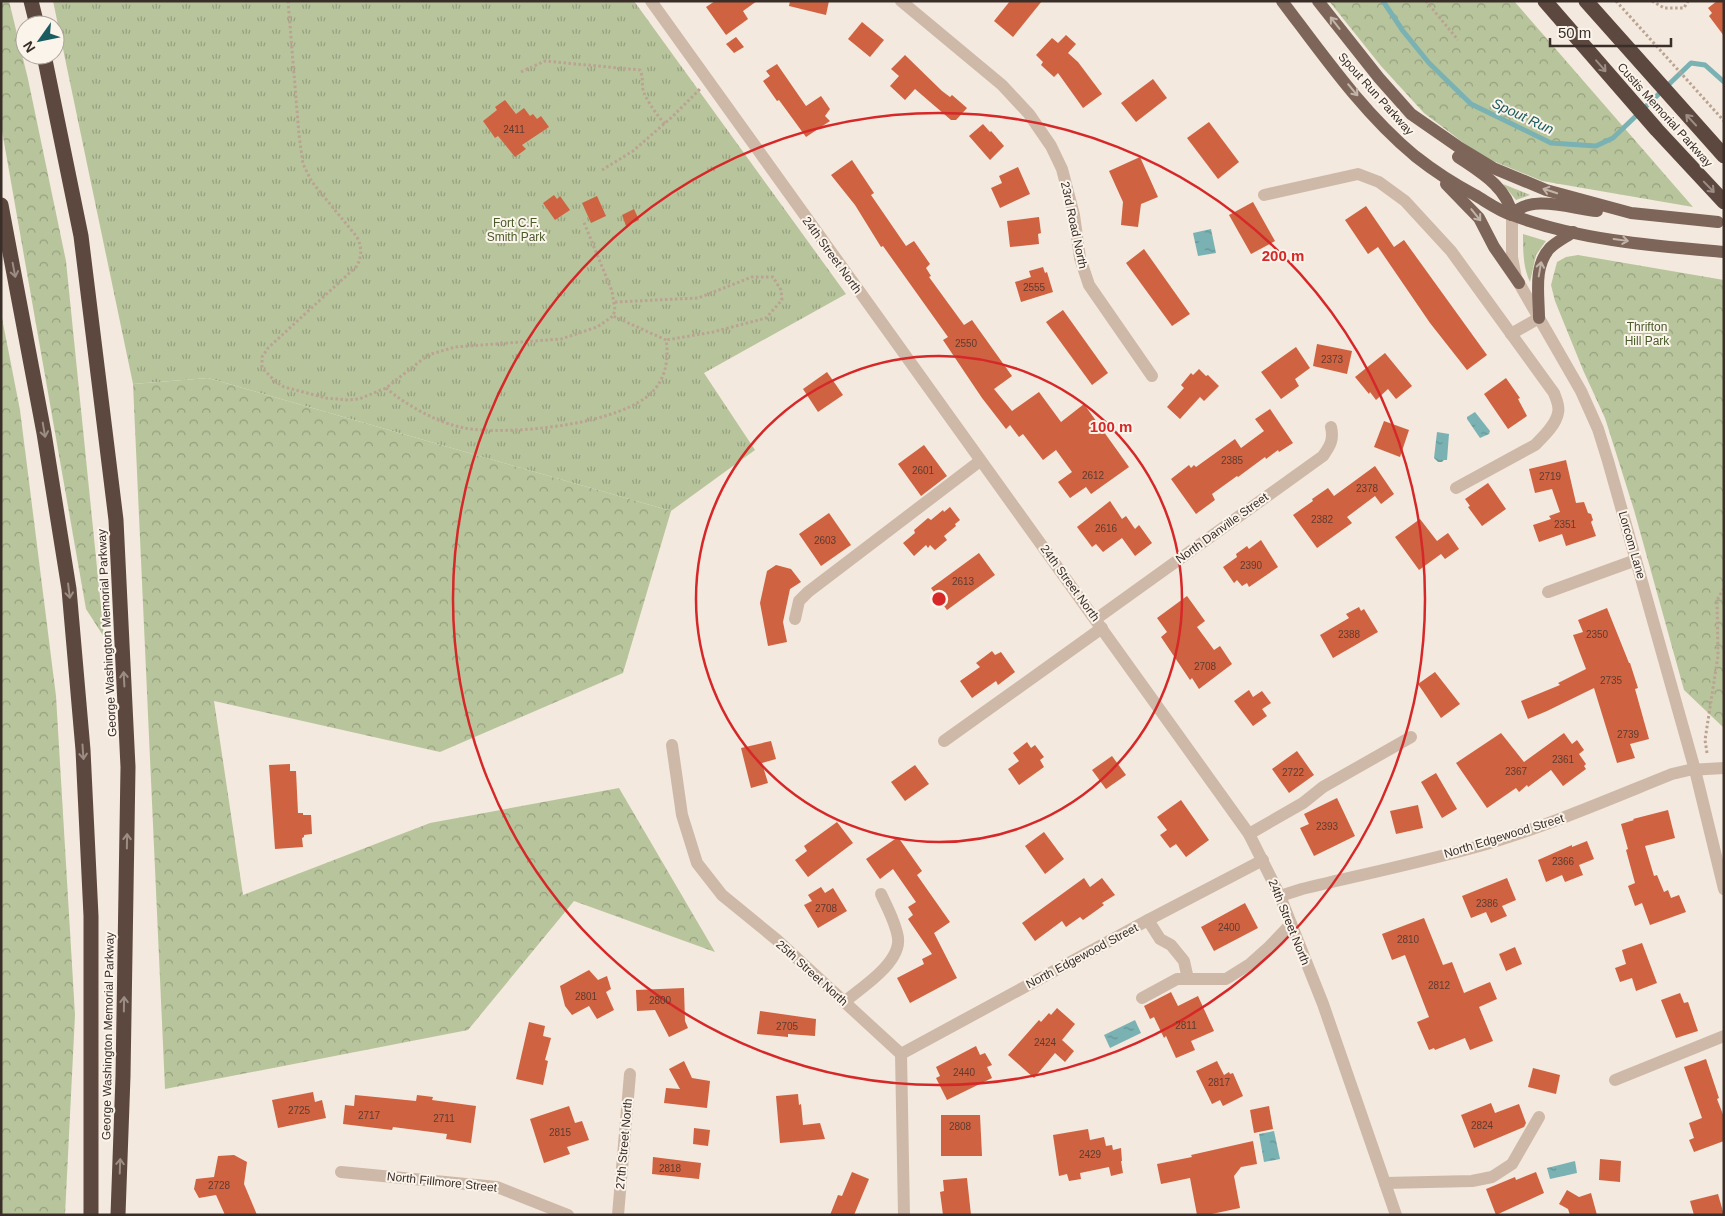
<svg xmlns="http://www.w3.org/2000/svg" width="1725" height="1216" viewBox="0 0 1725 1216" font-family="Arial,sans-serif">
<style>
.grass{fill:url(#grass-tufts)}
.forest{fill:url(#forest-crowns)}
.water{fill:url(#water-ripples)}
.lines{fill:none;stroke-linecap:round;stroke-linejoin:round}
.stream{stroke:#7ab2b4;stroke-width:5}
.building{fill:#cf6241}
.path{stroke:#baa392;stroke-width:3;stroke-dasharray:2.5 2.5;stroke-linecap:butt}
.minor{stroke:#ceb9a8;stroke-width:12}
.major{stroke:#7d6559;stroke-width:12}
.highway{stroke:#5c483f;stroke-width:15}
.oneway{stroke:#c2b4a9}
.oneway2{stroke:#9c8d84}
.ring{fill:none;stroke:#d62828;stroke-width:2.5}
.labels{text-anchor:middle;stroke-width:4;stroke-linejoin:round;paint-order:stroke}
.number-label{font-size:10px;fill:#5f3b2f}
.street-label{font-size:12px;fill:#3a2e29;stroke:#fbf4eb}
.park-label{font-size:12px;fill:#4a5b2a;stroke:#fbf4eb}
.water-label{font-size:14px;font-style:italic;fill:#1b5c60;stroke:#fbf4eb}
.centre{fill:#d62828;stroke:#fbf4eb;stroke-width:2.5}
.ring-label{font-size:15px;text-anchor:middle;font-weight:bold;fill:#d62828;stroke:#fbf4eb;stroke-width:4;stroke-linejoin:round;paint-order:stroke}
</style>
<defs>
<pattern id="grass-tufts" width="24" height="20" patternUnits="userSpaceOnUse" patternTransform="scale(1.25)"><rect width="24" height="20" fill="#b8c59c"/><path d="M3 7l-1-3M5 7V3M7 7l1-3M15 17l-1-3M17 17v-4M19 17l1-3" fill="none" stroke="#97a07f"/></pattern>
<pattern id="forest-crowns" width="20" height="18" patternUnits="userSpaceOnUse" patternTransform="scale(1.25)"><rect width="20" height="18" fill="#b8c59c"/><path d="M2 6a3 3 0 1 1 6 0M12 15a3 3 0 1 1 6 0" fill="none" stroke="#97a07f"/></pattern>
<pattern id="water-ripples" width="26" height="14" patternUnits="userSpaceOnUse" patternTransform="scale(1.25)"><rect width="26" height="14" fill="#7ab2b4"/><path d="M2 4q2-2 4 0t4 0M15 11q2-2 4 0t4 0" fill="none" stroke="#659192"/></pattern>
</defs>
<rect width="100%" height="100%" fill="#f4e9de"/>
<g class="grass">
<polygon points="53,1 634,1 846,294 704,373 755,450 671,511 208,378 133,384"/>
<polygon points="1503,184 1528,194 1530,195 1516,200"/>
<path d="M1523,234L1546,241L1536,255L1530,282C1523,268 1523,250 1523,234Z"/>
</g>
<g class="forest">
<polygon points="1,1 9,1 28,79 66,261 104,637 86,609 1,125"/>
<polygon points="1329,1 1514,1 1693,207 1542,181 1481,156 1424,113 1381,66"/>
<polygon points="1578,255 1724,280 1724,728 1684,690 1634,510 1605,418 1583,370 1555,301 1551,285 1557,262 1566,257"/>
<polygon points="1,313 20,410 56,696 75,1015 65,1215 1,1215"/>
<polygon points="208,378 671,511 623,673 440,752 214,701 243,895 430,823 619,788 715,952 574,901 468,1030 165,1089 133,384"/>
</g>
<g class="water">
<polygon points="1211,229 1216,253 1198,256 1193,233"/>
<polygon points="1475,412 1490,431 1489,434 1480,438 1467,419 1467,417"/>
<polygon points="1437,432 1449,434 1447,460 1444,460 1442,462 1438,462 1434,458"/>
<polygon points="1135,1020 1141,1033 1110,1048 1104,1035"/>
<polygon points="1274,1131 1280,1159 1264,1162 1259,1134"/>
<polygon points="1575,1161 1577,1173 1550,1179 1547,1168"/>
</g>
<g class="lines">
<polyline class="stream" points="1383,1 1403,31 1429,63 1471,104 1551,143 1596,146 1613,138 1691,63 1705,65 1724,82"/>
</g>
<g class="building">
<polygon points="715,1 757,1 743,11 748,19 726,35 706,7"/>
<polygon points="790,1 829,1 826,15 789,6"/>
<polygon points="1010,1 1042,1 1013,37 994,21"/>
<polygon points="1717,1 1724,1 1724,36 1709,16 1712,13 1708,8"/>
<polygon points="862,22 884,40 870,57 848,39"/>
<polygon points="1066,35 1076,44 1068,53 1078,62 1102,94 1083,108 1058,73 1054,77 1041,65 1043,62 1036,55 1052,38 1058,43"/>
<polygon points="736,37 744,47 734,53 726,44"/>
<polygon points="905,55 942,91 950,97 952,95 967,108 956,120 951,120 915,89 905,100 890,86 899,76 891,69"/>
<polygon points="777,64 806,106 821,96 830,109 825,116 830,121 806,137 779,100 777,101 763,81 770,76 766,71"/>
<polygon points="1153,79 1167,98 1136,122 1121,103"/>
<polygon points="505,100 516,114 524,108 530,116 533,114 537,119 541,116 549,127 522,145 526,149 515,157 498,136 495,138 483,121 497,110 495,107"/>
<polygon points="1209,122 1239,162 1218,179 1187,138"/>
<polygon points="983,124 990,132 991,131 1004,146 990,160 969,136"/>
<polygon points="1140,157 1158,197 1141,204 1138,227 1121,225 1123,202 1109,171"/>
<polygon points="852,160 874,193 871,195 906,246 914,241 930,264 926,268 931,276 929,277 964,325 972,320 1012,376 994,389 1012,411 1039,392 1061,422 1084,404 1129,467 1091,494 1086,487 1070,498 1058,482 1072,472 1056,450 1043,460 1023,434 1019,437 1010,425 1006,429 982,398 943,340 948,337 883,246 881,247 855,205 831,175"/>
<polygon points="1018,167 1030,194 1000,208 991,188 1002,183 999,176"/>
<polygon points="554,195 557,199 560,196 570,210 555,220 543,203"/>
<polygon points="597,196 606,216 591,223 582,203"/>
<polygon points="1253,202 1275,241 1251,254 1229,215"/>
<polygon points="1366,206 1394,247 1404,240 1487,355 1467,370 1430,323 1378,247 1368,254 1345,220"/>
<polygon points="634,209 639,220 626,226 622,215"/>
<polygon points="1039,217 1041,233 1038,234 1039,244 1010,247 1007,221"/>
<polygon points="1144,249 1190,314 1172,326 1126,263"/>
<polygon points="1043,267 1045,273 1047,272 1053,292 1021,302 1015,282 1031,277 1029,271"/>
<polygon points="1063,310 1108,373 1092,385 1046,322"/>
<polygon points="1317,344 1352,351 1347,374 1313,366"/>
<polygon points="1296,347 1310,368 1295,379 1299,386 1281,399 1261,372"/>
<polygon points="1385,353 1412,386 1396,399 1388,389 1376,400 1370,392 1369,394 1355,377"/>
<polygon points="1199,369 1206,376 1208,375 1219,386 1204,401 1200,397 1180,419 1167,407 1184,388 1181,385 1191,373 1193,375"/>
<polygon points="827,372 843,395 818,412 803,389"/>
<polygon points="1506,378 1520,398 1518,399 1527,416 1508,429 1484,394"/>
<polygon points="1270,409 1293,443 1279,452 1278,450 1266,459 1265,457 1238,477 1237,476 1212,494 1215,500 1196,514 1171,479 1189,465 1191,468 1194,465 1196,467 1235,439 1241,448 1264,431 1255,419"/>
<polygon points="1384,421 1409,430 1400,457 1374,447"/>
<polygon points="924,445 947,476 921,496 898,464"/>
<polygon points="1566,460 1576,503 1584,502 1588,513 1591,514 1593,520 1591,522 1596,536 1566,546 1562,534 1539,542 1533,525 1551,519 1549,516 1560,512 1552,489 1535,493 1529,469"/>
<polygon points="1375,466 1394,494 1381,504 1375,496 1347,517 1352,523 1317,548 1293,515 1313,501 1312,499 1328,488 1334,496"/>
<polygon points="1488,483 1506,509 1482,526 1468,507 1470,506 1465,499"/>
<polygon points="1110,501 1122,519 1126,516 1135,529 1139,525 1152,543 1135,556 1122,538 1103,552 1096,544 1092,547 1077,527"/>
<polygon points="950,507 960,520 955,524 956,526 944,536 947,540 935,550 930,545 928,548 926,545 914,556 903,543 915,533 914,530 928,518 931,520 943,510 944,512"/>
<polygon points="829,513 851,545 821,566 799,534"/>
<polygon points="1420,519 1437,541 1448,533 1459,549 1445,559 1441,554 1419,570 1395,537"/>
<polygon points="1261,540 1278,567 1249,587 1247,583 1242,586 1237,580 1234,583 1223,567 1237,557 1236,554 1247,546 1249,549"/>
<polygon points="979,553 995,575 947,610 931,588"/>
<polygon points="776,565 791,569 801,582 790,589 783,622 787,642 768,646 760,603 767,571"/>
<polygon points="1187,596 1205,621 1197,627 1214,650 1220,646 1232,664 1199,689 1192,678 1190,680 1161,637 1167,632 1157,618"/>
<polygon points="1359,607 1361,611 1364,609 1378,632 1333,658 1320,635 1349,618 1346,614"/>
<polygon points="1607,608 1629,663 1630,663 1638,688 1635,689 1649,739 1630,744 1635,758 1617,763 1594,688 1547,711 1528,719 1521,701 1560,685 1558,683 1586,669 1573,635 1583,632 1578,620"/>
<polygon points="992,651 995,655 1001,652 1015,672 998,685 996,681 972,698 960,681 980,667 976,663"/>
<polygon points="1435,672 1460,704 1441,718 1418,684"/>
<polygon points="1249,690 1253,697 1262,691 1271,703 1262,709 1267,716 1253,726 1234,701"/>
<polygon points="1501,733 1524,762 1564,733 1572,744 1577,740 1584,750 1579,754 1586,764 1584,766 1586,769 1563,786 1551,770 1528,787 1527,785 1519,792 1516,788 1487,808 1456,763"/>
<polygon points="771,741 776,759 762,763 768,783 751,788 741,748"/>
<polygon points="1027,742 1031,748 1035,745 1044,757 1040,760 1044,767 1019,785 1008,769 1019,761 1013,753"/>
<polygon points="1297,751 1314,775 1289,793 1272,769"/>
<polygon points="1112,756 1126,775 1106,789 1092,770"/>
<polygon points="290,764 290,771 296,771 298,813 303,813 303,815 311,815 312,834 304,835 304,837 302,838 303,847 275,849 269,765"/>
<polygon points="915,765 929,784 905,801 891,782"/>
<polygon points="1436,773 1457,809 1442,818 1421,782"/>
<polygon points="1337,798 1355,836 1314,856 1300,828 1309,824 1304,814"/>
<polygon points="1181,800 1209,840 1186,857 1176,844 1170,848 1160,835 1167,830 1157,817"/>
<polygon points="1418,805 1423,828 1396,834 1390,811"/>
<polygon points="1668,810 1675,838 1645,846 1654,876 1657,875 1664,892 1668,890 1671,898 1679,895 1686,912 1650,925 1642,903 1635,906 1628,886 1635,883 1626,850 1628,849 1621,824 1634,820 1633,819"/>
<polygon points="837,822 853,843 808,877 795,860 807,851 804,846"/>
<polygon points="1044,832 1064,859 1045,874 1025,846"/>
<polygon points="898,837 922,871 917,875 950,922 934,933 957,978 910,1003 897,978 924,964 922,959 932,954 908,919 913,915 908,907 916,902 893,869 880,879 866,859"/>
<polygon points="1587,841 1594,859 1579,865 1583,875 1565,882 1562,875 1546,882 1538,860 1572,845 1572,847"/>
<polygon points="1084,878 1090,887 1102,878 1115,895 1102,903 1104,905 1083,920 1080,917 1066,927 1062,921 1035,941 1022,923"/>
<polygon points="1507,878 1516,900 1502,906 1507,916 1491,923 1486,912 1471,918 1462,896"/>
<polygon points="821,887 825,893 833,888 847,911 818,928 804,905 812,901 808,895"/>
<polygon points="1245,903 1258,928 1214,951 1201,927"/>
<polygon points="1424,918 1443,965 1452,962 1464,993 1490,982 1497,999 1479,1007 1493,1041 1470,1050 1465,1038 1435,1050 1434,1048 1429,1050 1417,1022 1429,1017 1405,955 1392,960 1382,934"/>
<polygon points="1642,943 1657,983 1636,991 1632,978 1620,982 1615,968 1626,964 1622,950"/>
<polygon points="1515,947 1522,964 1506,971 1499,954"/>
<polygon points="589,970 598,980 607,976 611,989 606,992 614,1010 597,1019 589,1006 572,1015 565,1006 560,986"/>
<polygon points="684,988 685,1021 688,1028 669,1037 655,1010 637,1011 636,990"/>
<polygon points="1171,992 1178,1006 1198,996 1214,1031 1191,1041 1195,1050 1176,1058 1166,1036 1164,1038 1154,1017 1150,1019 1144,1006"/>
<polygon points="1680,993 1684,1003 1688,1002 1698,1031 1676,1038 1661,1000"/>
<polygon points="1057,1008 1075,1024 1062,1040 1074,1051 1065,1062 1055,1053 1034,1078 1008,1055 1039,1020 1041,1022 1049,1013 1051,1015"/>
<polygon points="760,1011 816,1019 815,1036 788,1034 788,1037 757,1034"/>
<polygon points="529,1022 545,1026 543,1036 551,1038 545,1060 548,1061 543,1085 516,1079"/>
<polygon points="976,1046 980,1055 985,1053 992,1065 987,1067 992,1078 947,1100 936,1078 940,1076 936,1067"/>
<polygon points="1706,1059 1719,1098 1717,1099 1724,1117 1724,1141 1694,1152 1689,1140 1694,1138 1689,1123 1702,1118 1684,1067"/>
<polygon points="684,1061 692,1078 710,1081 707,1108 664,1103 666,1088 680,1089 669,1069"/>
<polygon points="1217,1061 1224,1075 1229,1072 1230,1074 1233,1073 1243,1096 1223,1106 1220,1100 1212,1104 1196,1071"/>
<polygon points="1533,1068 1560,1075 1556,1094 1528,1087"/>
<polygon points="313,1092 315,1102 322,1100 326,1118 278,1128 272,1100"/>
<polygon points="798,1094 799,1105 801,1104 803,1125 820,1123 825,1139 780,1143 776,1096"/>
<polygon points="355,1095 416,1101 417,1095 433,1097 432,1100 476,1106 471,1143 446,1139 447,1134 393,1127 392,1130 343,1124 345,1105 354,1106"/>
<polygon points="1491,1103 1495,1113 1519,1104 1526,1123 1524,1127 1474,1148 1461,1115"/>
<polygon points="569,1106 575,1123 582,1121 589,1140 567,1147 570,1154 544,1163 530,1119"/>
<polygon points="1269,1106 1273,1129 1254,1133 1250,1110"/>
<polygon points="941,1115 980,1115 982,1156 941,1156"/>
<polygon points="694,1128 710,1130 708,1146 693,1144"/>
<polygon points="1088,1129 1090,1140 1104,1137 1106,1146 1112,1145 1113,1150 1121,1148 1122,1161 1121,1161 1123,1173 1111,1176 1109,1167 1080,1173 1081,1179 1069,1181 1067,1174 1059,1176 1053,1135"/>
<polygon points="1253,1141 1257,1164 1241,1167 1234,1176 1240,1208 1207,1215 1197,1215 1190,1178 1161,1184 1157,1164 1192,1157 1191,1155"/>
<polygon points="234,1155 247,1162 244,1184 257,1215 225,1215 216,1195 199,1198 194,1189 196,1179 214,1177 218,1156"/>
<polygon points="653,1157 701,1163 699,1179 652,1174"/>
<polygon points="1600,1159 1621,1161 1620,1182 1599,1180"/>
<polygon points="852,1172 869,1179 854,1215 830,1215 838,1195 842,1196"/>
<polygon points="1536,1172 1544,1193 1496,1215 1486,1189 1515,1177 1516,1180"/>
<polygon points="967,1178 971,1215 943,1215 940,1192 944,1191 943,1180"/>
<polygon points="1567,1190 1579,1197 1591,1193 1597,1215 1570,1215 1568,1209 1559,1204"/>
<polygon points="1718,1194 1724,1215 1694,1215 1690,1201"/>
</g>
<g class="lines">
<g class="path">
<path d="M288,1L299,135L303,164L312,182L357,237C362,248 362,255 357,266L268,348L262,357V368L276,382L284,387L326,398L348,400L359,399L386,388L428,355L455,347L561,339L597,327L613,316L615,310L612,291L583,220"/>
<polyline points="1426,1 1458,40"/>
<polyline points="1616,1 1724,121"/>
<polyline points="1652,1 1664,8 1684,8 1688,1"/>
<path d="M521,72L545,61L640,70C644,78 641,86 644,93C649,104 657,115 665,124"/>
<polyline points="602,170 633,151 672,117 700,89"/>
<polyline points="615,302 698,298 752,277 773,277 781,290 782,300 766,318 713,332 666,340"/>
<path d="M386,388C406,405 438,423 464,428C507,436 624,425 654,390C666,377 669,357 666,340L613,316"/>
<polyline points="1707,753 1705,740 1718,656 1717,600 1724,588"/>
</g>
<g class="minor">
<polyline points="651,1 1249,834 1280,896 1323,1004 1396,1215"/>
<polyline points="901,1 1002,85 1029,114 1051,146 1062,169 1074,215 1080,258 1089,285 1152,376"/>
<path d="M1264,195L1358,174L1379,182L1405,201L1451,251L1554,393C1556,399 1560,406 1558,413C1556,425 1543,437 1535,445L1456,488"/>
<polyline points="1512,215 1512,257 1516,278 1581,391 1598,429 1608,461 1695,770 1724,889"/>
<polyline points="1511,334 1539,318"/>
<polyline points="1548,592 1636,560"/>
<polyline points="795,619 799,601 808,592 980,461"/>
<path d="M1096,619L1323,456C1330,446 1334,440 1331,427"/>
<polyline points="944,741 1102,628"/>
<polyline points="672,745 682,815 697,863 722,895 777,940 901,1054 904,1215"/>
<polyline points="1249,834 1303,803 1323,787 1411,737"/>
<path d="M1280,896L1302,889C1364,874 1428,861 1490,843C1552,824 1612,798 1672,774L1689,770L1724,768"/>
<polyline points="1148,920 1160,939 1171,945 1184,961 1188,979"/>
<polyline points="1142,998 1177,979 1226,979 1250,964 1269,947 1291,924"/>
<path d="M844,1002C861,988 901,963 898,938C896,923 887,907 881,894"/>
<polyline points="901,1054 1148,920 1263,860"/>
<polyline points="1615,1080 1724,1036"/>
<polyline points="341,1172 497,1187 568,1215"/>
<polyline points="1385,1183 1472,1181 1492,1177 1512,1164 1539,1117"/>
<polyline points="618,1215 630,1074"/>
</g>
<g class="major">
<path d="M1282,1C1323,55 1363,113 1415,156C1434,171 1454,184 1475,195C1487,202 1499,211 1512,215C1577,240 1655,246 1724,252"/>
<polyline points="1318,1 1379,78 1411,114 1460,148 1493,168 1546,190 1631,213 1718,222"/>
<path d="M1458,157C1480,172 1507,187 1512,215"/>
<polyline points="1446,184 1479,218 1494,247 1519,283"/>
<path d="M1512,215C1530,193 1572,209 1597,211"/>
<path d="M1539,318C1539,296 1533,266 1550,248C1556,242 1566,237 1573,232"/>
</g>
<g class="highway">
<polyline points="31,1 37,25"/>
<polyline points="1545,1 1657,130 1724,202"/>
<polyline points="1586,1 1724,156"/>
<polyline points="44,55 81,236 116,520 128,767 123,1076 118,1215"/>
<polyline points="1,205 44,433 69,589 83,750 91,916 91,1215"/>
</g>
</g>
<defs><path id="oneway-shaft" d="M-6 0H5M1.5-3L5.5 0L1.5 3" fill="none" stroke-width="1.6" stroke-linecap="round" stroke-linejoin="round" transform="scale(1.25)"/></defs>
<g class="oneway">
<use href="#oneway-shaft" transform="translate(1335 23) rotate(-128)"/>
<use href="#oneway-shaft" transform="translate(1353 90) rotate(50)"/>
<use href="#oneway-shaft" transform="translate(1550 191) rotate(-162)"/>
<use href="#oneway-shaft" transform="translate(1476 215) rotate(51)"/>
<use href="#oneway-shaft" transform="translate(1621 240) rotate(8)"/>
<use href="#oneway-shaft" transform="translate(1540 269) rotate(-80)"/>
</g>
<g class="oneway2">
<use href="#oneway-shaft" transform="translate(1601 66) rotate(49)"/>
<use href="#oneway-shaft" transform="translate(1691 120) rotate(-133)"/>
<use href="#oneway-shaft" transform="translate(1709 187) rotate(46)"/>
<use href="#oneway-shaft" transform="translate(14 270) rotate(79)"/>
<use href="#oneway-shaft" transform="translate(44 430) rotate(80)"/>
<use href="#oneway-shaft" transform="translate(69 591) rotate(83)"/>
<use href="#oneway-shaft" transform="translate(124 679) rotate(-93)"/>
<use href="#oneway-shaft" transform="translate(83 752) rotate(86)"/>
<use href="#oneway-shaft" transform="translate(127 841) rotate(-89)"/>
<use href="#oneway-shaft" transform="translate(124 1004) rotate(-89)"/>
<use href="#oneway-shaft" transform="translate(120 1166) rotate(-88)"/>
</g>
<g class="ring">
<circle cx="939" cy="599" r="243"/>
<circle cx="939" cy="599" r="486"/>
</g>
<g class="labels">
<g class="number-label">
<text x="514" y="133">2411</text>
<text x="1034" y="291">2555</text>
<text x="966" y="347">2550</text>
<text x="1332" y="363">2373</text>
<text x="1232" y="464">2385</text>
<text x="923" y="474">2601</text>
<text x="1093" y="479">2612</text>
<text x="1550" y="480">2719</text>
<text x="1367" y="492">2378</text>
<text x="1322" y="523">2382</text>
<text x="1565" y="528">2351</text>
<text x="1106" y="532">2616</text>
<text x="825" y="544">2603</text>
<text x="1251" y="569">2390</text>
<text x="963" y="585">2613</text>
<text x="1349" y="638">2388</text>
<text x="1597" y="638">2350</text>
<text x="1205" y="670">2708</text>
<text x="1611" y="684">2735</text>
<text x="1628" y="738">2739</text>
<text x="1563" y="763">2361</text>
<text x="1516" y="775">2367</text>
<text x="1293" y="776">2722</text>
<text x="1327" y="830">2393</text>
<text x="1563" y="865">2366</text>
<text x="1487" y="907">2386</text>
<text x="826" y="912">2708</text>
<text x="1229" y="931">2400</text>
<text x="1408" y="943">2810</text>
<text x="1439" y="989">2812</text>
<text x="586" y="1000">2801</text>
<text x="660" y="1004">2800</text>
<text x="1186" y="1029">2811</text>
<text x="787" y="1030">2705</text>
<text x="1045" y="1046">2424</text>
<text x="964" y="1076">2440</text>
<text x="1219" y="1086">2817</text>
<text x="299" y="1114">2725</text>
<text x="369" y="1119">2717</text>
<text x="444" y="1122">2711</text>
<text x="1482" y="1129">2824</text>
<text x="960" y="1130">2808</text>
<text x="560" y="1136">2815</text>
<text x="1090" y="1158">2429</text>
<text x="670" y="1172">2818</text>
<text x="219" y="1189">2728</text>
</g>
<g class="street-label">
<text transform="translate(1376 94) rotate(48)" y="4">Spout Run Parkway</text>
<text transform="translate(1665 115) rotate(48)" y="4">Custis Memorial Parkway</text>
<text transform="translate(1074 225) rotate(78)" y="4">23rd Road North</text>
<text transform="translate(832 255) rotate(54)" y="4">24th Street North</text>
<text transform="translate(1222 528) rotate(-36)" y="4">North Danville Street</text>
<text transform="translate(1632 545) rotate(74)" y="4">Lorcom Lane</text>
<text transform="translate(1070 583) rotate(54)" y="4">24th Street North</text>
<text transform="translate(107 633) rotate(-93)" y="4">George Washington Memorial Parkway</text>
<text transform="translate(1504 836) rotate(-17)" y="4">North Edgewood Street</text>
<text transform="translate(1289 922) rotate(68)" y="4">24th Street North</text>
<text transform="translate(1082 956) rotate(-28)" y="4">North Edgewood Street</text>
<text transform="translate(812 973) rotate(42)" y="4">25th Street North</text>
<text transform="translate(108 1036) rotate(-89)" y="4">George Washington Memorial Parkway</text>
<text transform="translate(624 1144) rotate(-85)" y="4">27th Street North</text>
<text transform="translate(442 1182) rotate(6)" y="4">North Fillmore Street</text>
</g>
<g class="park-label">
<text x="516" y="227">Fort C.F.<tspan x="516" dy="14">Smith Park</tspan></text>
<text x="1647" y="331">Thrifton<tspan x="1647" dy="14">Hill Park</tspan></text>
</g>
<g class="water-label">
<text transform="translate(1523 116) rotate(25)" y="5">Spout Run</text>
</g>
</g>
<circle cx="939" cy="599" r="8" class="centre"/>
<g class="ring-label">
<text x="1283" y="261">200 m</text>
<text x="1111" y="432">100 m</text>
</g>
<rect width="1725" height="1216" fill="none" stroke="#3a2e29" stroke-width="5"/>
<g transform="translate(40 40) rotate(237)"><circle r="24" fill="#fbf4eb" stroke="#aea59d"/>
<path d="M0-4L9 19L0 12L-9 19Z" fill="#1b5c60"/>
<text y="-8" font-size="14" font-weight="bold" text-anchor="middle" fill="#3a2e29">N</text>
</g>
<path d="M1550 38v8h121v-8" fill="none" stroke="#3a2e29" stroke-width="2.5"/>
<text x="1558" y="38" font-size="15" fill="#3a2e29" stroke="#fbf4eb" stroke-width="4" paint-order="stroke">50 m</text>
</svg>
